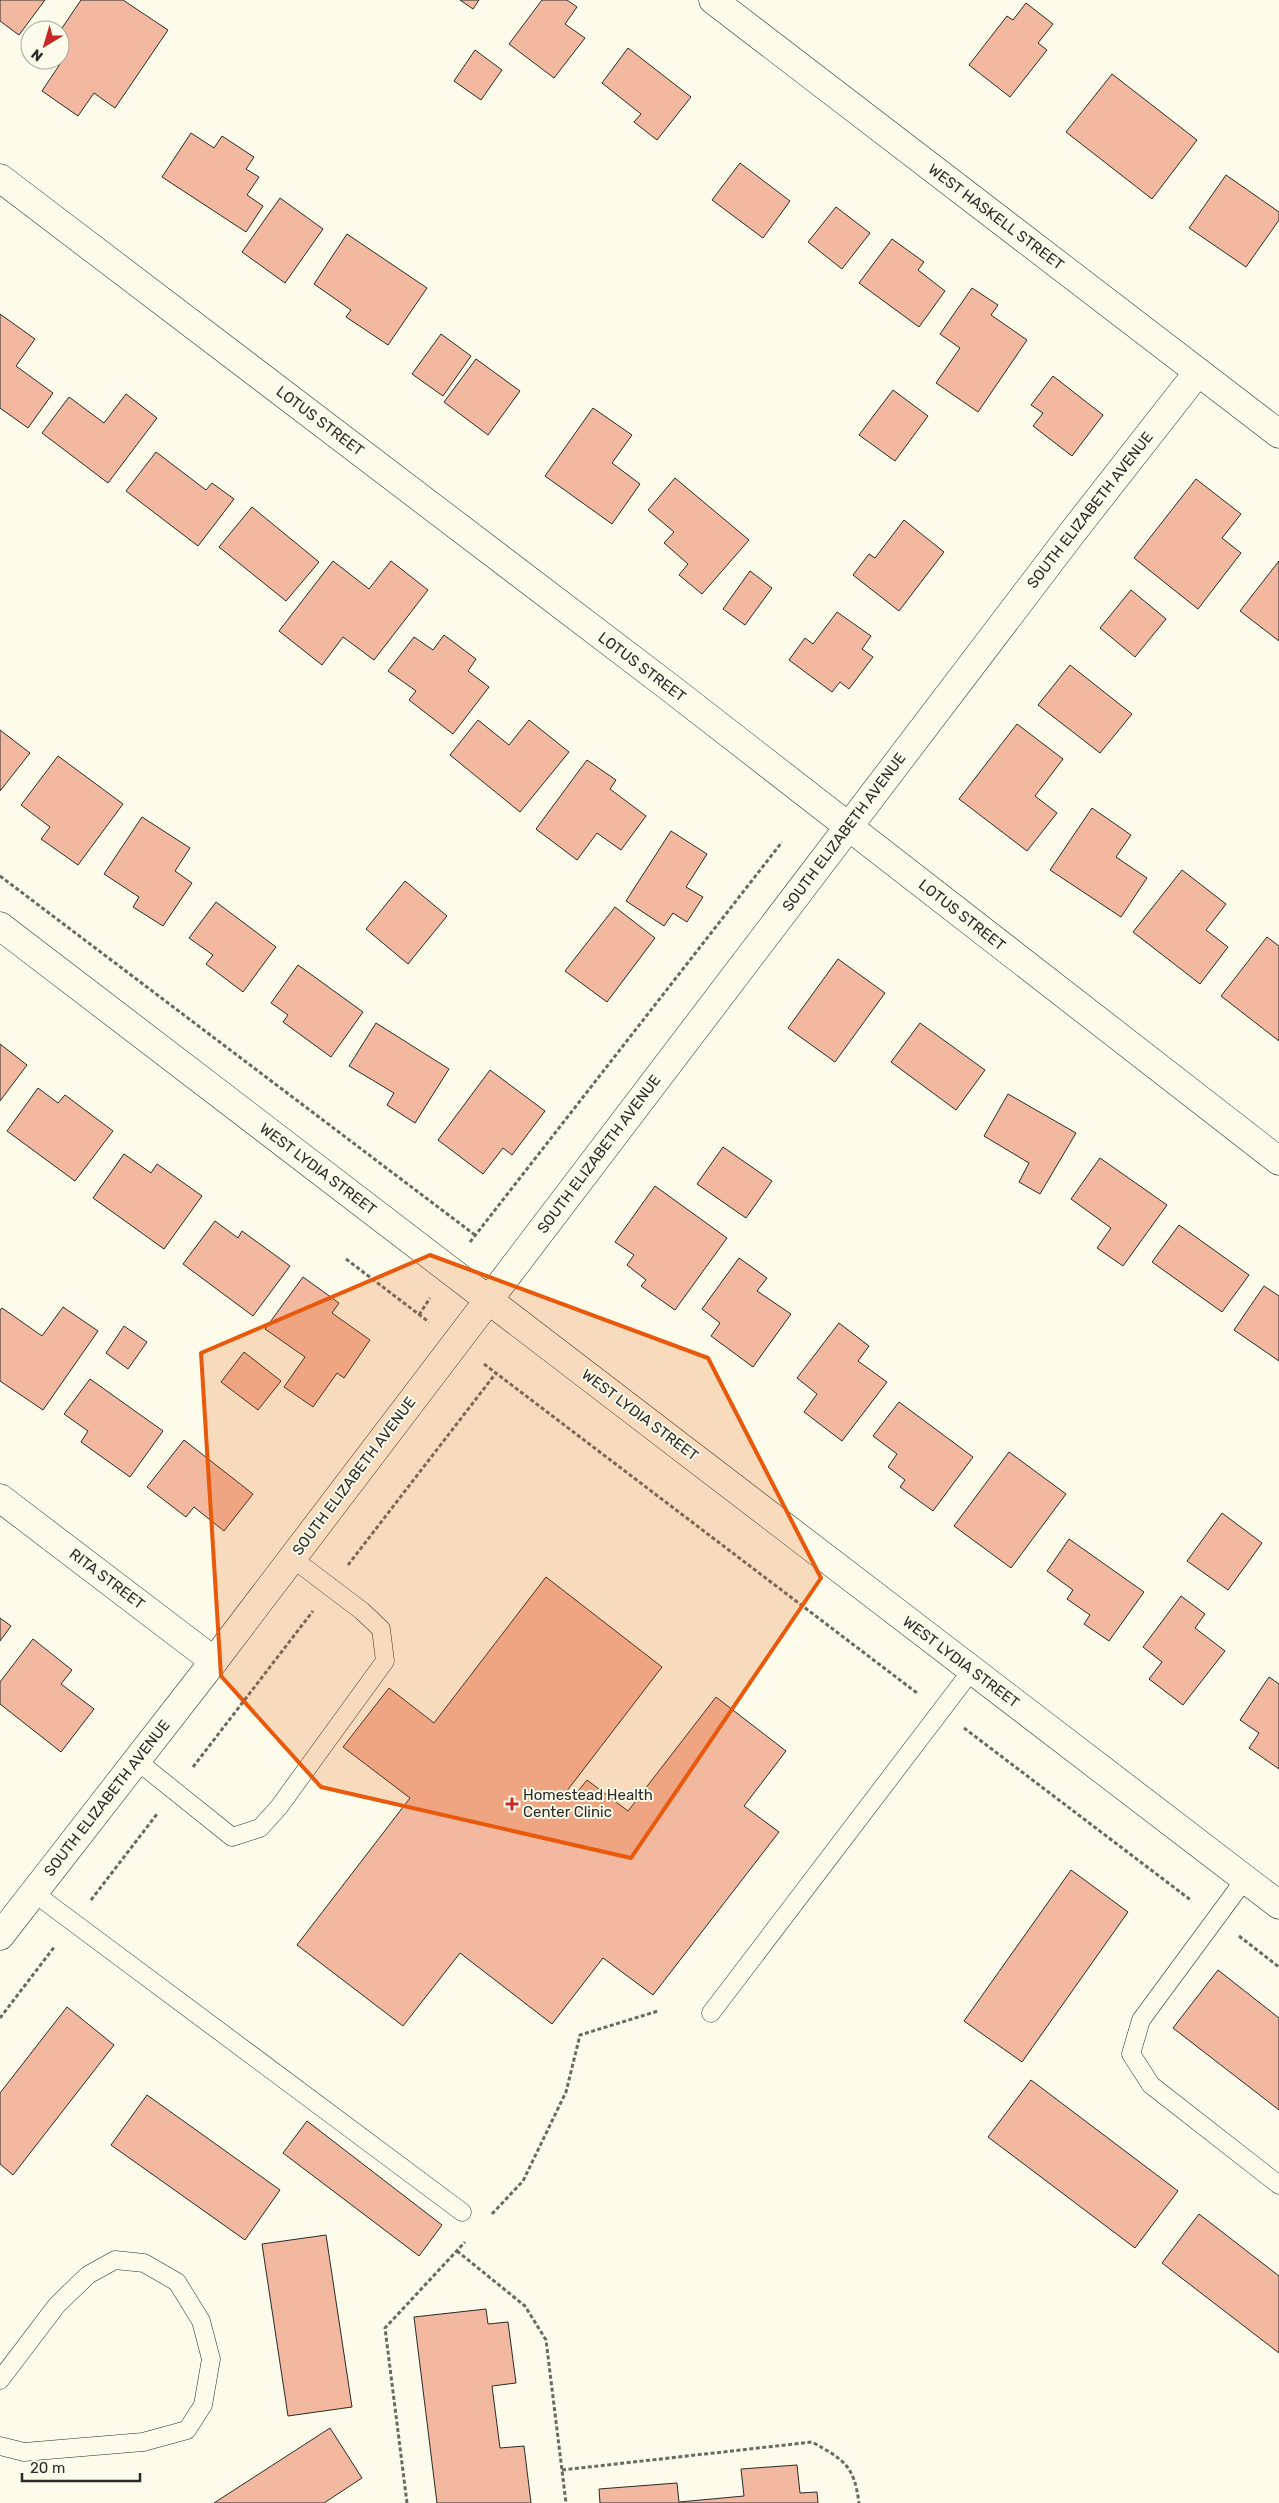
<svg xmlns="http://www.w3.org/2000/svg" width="1279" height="2503" viewBox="0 0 1279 2503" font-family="Rubik,sans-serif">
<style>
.building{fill:#f2b8a0;stroke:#2b2b2b}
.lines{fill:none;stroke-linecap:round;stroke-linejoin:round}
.lane-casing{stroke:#2b2b2b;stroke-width:19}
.street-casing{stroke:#2b2b2b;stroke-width:29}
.path{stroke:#6a6964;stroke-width:3;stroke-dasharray:4 2.5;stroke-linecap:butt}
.lane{stroke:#fdfbea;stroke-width:18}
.street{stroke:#fdfbea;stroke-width:28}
.marked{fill:#e8590c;fill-opacity:0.2;stroke:#e8590c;stroke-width:4;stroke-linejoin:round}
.poi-dot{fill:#c62828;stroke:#fdfbea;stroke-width:2}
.labels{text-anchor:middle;stroke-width:4;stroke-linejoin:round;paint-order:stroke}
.street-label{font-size:15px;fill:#2b2b2b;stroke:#fdfbea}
.poi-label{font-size:15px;fill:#2b2b2b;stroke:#fdfbea;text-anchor:start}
</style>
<rect width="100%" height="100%" fill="#fdfbea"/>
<g class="building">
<polygon points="0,0 45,0 19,35 0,21"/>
<polygon points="81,0 123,0 168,30 115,108 94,93 78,116 42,91 62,61 60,60 60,31"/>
<polygon points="460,0 479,0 473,9"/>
<polygon points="542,0 567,0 577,7 565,24 585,38 554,78 509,44"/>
<polygon points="1026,3 1053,24 1038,43 1047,50 1010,97 969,65 1007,16 1013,20"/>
<polygon points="628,48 691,97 657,140 634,122 641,114 602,83"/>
<polygon points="475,50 502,70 481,100 454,81"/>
<polygon points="1112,74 1197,140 1152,199 1066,132"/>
<polygon points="191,133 214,148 222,136 254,157 246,169 259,177 247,195 263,206 246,232 162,177"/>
<polygon points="740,163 790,201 763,238 712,200"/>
<polygon points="1226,175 1279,212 1279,220 1246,267 1189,228"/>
<polygon points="280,198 323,229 285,283 242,252"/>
<polygon points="836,207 870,233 842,269 808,242"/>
<polygon points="347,234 427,288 388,345 346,317 351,310 314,284"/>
<polygon points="892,239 924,262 918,270 945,291 919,327 859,283"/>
<polygon points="972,288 998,305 991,315 1027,340 978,412 936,383 960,348 940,334"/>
<polygon points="0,314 35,339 16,366 53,393 28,428 0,408"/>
<polygon points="441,334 471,356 443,396 412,374"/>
<polygon points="476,359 520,391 488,435 444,402"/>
<polygon points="1053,376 1103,415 1072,456 1033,426 1043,413 1031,405"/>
<polygon points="893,390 928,416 895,461 859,435"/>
<polygon points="126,394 157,418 108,483 42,433 69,397 104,423"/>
<polygon points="593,408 632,435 612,463 640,484 612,524 545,476"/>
<polygon points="156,452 206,490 212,483 234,499 198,546 126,491"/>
<polygon points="675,478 749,540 702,594 679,575 688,564 664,543 674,532 648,510"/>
<polygon points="1196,479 1241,514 1222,538 1241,553 1198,609 1134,558"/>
<polygon points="252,507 319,562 286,601 219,547"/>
<polygon points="904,520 944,552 899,611 853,575 869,554 875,558"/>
<polygon points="333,561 369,589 391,561 428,590 374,660 343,637 322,665 279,631"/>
<polygon points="1279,561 1279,641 1240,611"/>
<polygon points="750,571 772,588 745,625 723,609"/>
<polygon points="1131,590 1166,619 1135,657 1100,628"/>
<polygon points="837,612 871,636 862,649 873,657 849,689 840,682 832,692 789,660 805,638 813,644"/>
<polygon points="444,635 476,659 468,671 489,687 453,734 409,700 416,691 388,671 414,637 433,650"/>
<polygon points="1070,665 1132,714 1100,753 1038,705"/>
<polygon points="478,720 509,745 529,720 569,752 520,812 450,755"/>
<polygon points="1017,724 1063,759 1035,796 1057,813 1027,851 959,799"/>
<polygon points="0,730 30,753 0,791"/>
<polygon points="58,756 123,804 78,865 41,839 50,827 21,805"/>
<polygon points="587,760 616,780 610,789 646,816 621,850 597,833 577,860 536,829"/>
<polygon points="1092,808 1131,835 1116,857 1147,878 1121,917 1050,870"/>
<polygon points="142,817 190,848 175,871 192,883 163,926 133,907 139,897 104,874"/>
<polygon points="671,831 707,854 686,887 703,897 687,922 673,913 664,926 626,901"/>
<polygon points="1182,870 1226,904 1206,930 1228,947 1200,984 1133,932"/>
<polygon points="405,881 447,916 408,964 366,929"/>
<polygon points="216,902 276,947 243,992 206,964 213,955 189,938"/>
<polygon points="615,907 655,938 607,1002 565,971"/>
<polygon points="1267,937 1279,946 1279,1041 1221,996"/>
<polygon points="838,959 885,993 835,1062 788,1028"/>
<polygon points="298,965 363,1012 331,1057 283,1022 288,1015 271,1003"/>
<polygon points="376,1023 449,1069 415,1123 387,1105 394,1093 349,1066"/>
<polygon points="920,1023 985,1070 956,1110 891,1062"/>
<polygon points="0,1044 27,1065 0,1101"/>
<polygon points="490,1070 545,1111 512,1155 503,1148 483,1174 438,1140"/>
<polygon points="38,1088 58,1103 65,1095 113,1131 75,1181 7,1131"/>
<polygon points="1008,1094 1076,1133 1040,1194 1019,1182 1029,1163 984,1136"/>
<polygon points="723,1147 772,1181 746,1218 697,1184"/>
<polygon points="124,1154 151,1173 157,1164 202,1196 164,1249 93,1198"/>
<polygon points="1100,1158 1167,1205 1123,1266 1097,1248 1111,1228 1071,1199"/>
<polygon points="655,1186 727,1238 675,1310 641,1286 646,1280 627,1265 634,1255 615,1242"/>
<polygon points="215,1221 238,1238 242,1231 290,1266 253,1316 183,1264"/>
<polygon points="1179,1225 1249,1275 1222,1312 1152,1262"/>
<polygon points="739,1258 767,1278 757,1291 791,1314 753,1367 711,1336 720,1323 702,1309"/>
<polygon points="303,1277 339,1303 332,1313 370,1340 344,1378 337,1373 313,1407 284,1387 305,1357 265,1329"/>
<polygon points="1264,1286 1279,1296 1279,1361 1234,1330"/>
<polygon points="63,1307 98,1331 43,1410 0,1381 0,1310 2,1308 42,1336"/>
<polygon points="839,1323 869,1346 858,1361 887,1382 842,1441 804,1412 817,1394 797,1378"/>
<polygon points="124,1326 147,1342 128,1369 106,1353"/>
<polygon points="244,1352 281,1381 258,1410 221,1382"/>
<polygon points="90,1379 163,1431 130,1477 81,1442 88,1431 64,1414"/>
<polygon points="899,1402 973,1457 933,1511 900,1487 905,1480 888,1467 897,1454 873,1436"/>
<polygon points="184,1440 253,1494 224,1531 194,1507 186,1517 147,1487"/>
<polygon points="1009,1452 1066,1494 1011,1568 954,1526"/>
<polygon points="1222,1513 1262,1543 1228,1590 1187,1561"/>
<polygon points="1069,1539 1144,1592 1109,1641 1084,1624 1090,1615 1067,1599 1073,1590 1047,1571"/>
<polygon points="546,1577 662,1667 563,1796 570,1801 587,1780 628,1811 716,1697 786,1751 744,1806 779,1832 653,1995 603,1958 552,2024 460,1953 403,2026 297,1945 410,1798 343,1747 389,1688 434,1723"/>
<polygon points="1181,1596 1205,1614 1195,1628 1225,1651 1183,1705 1149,1679 1162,1662 1143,1647"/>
<polygon points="0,1618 11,1626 0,1641"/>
<polygon points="33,1639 72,1670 61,1684 94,1709 61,1752 0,1704 0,1682"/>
<polygon points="1269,1677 1279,1684 1279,1769 1249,1748 1259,1733 1240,1720"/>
<polygon points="1071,1870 1128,1912 1022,2062 964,2021"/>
<polygon points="1218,1970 1279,2018 1279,2110 1173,2028"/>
<polygon points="67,2007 114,2045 13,2175 0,2164 0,2093"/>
<polygon points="1031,2080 1178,2191 1135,2248 988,2137"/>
<polygon points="147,2095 280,2190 245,2240 111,2145"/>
<polygon points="307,2121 442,2225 419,2256 283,2153"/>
<polygon points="1199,2214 1279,2276 1279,2353 1162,2263"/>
<polygon points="326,2235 352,2407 288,2416 262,2244"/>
<polygon points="486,2309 488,2324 508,2322 516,2383 492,2386 500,2448 524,2446 531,2503 437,2503 414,2317"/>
<polygon points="330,2428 362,2478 324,2503 214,2503"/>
<polygon points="797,2465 800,2493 817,2492 818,2503 600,2503 599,2489 677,2483 679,2502 744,2496 741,2469"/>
</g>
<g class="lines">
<g class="lane-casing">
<g id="lane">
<polyline points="136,1760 232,1837 260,1828 279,1807 385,1661 381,1629 362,1611 292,1558"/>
<polyline points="1245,1879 1141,2020 1131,2054 1151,2085 1279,2185"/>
<polyline points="34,1893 462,2212"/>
<polyline points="711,2013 972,1670"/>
<polyline points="0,2380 57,2305 88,2275 115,2260 144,2263 177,2282 201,2321 211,2359 203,2405 187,2430 143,2442 24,2452 0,2446"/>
</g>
</g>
<g class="street-casing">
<g id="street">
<polyline points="713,0 1279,434"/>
<polyline points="0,178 669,687 1279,1161"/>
<polyline points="0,926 1279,1905"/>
<polyline points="0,1498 214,1661"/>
<polyline points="0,1936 214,1661 1072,533 1198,372"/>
</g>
</g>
<g class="path">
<polyline points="0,876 475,1235"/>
<polyline points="470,1242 782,842"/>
<polyline points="346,1259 429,1322"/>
<polyline points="419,1315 430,1298"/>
<polyline points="484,1364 917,1693"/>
<polyline points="348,1565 496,1373"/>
<polyline points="964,1728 1192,1901"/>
<polyline points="193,1767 313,1611"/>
<polyline points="91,1900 157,1814"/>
<polyline points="1239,1936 1279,1967"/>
<polyline points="0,2018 55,1946"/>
<polyline points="492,2214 523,2181 566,2092 580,2035 658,2011"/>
<polyline points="457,2251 525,2306 546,2340 566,2503"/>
<path d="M562,2470L812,2442C844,2460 854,2465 859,2503"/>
<polyline points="407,2503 385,2328 465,2242"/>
</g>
<use href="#lane" class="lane"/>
<use href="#street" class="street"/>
</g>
<path class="marked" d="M430,1255L708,1358L821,1578L631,1858L321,1787L221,1676L201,1353Z"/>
<path class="poi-dot" d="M509.5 1796.5h5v5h5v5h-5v5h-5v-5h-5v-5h5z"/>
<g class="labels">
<g class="street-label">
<text transform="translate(996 217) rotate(37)" y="5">WEST HASKELL STREET</text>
<text transform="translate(320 421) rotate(37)" y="5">LOTUS STREET</text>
<text transform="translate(1090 510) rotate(-52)" y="5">SOUTH ELIZABETH AVENUE</text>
<text transform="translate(642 667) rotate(37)" y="5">LOTUS STREET</text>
<text transform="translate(844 832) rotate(-53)" y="5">SOUTH ELIZABETH AVENUE</text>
<text transform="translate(962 915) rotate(38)" y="5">LOTUS STREET</text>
<text transform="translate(599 1154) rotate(-53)" y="5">SOUTH ELIZABETH AVENUE</text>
<text transform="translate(318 1169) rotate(37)" y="5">WEST LYDIA STREET</text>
<text transform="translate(640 1415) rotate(37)" y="5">WEST LYDIA STREET</text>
<text transform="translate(354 1476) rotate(-53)" y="5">SOUTH ELIZABETH AVENUE</text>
<text transform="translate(107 1579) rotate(37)" y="5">RITA STREET</text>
<text transform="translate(961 1662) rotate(37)" y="5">WEST LYDIA STREET</text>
<text transform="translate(107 1798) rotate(-52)" y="5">SOUTH ELIZABETH AVENUE</text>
</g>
<g class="poi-label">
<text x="523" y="1800">Homestead Health<tspan x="523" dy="17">Center Clinic</tspan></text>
</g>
</g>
<g transform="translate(45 45) rotate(218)"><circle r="24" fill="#fdfbea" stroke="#a9a89e"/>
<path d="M0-4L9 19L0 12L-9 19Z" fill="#c62828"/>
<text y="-8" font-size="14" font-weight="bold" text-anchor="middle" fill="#2b2b2b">N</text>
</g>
<path d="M22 2473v8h118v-8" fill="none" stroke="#2b2b2b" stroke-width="2.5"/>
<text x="30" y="2473" font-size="15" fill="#2b2b2b" stroke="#fdfbea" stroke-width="4" paint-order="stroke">20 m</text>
</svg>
